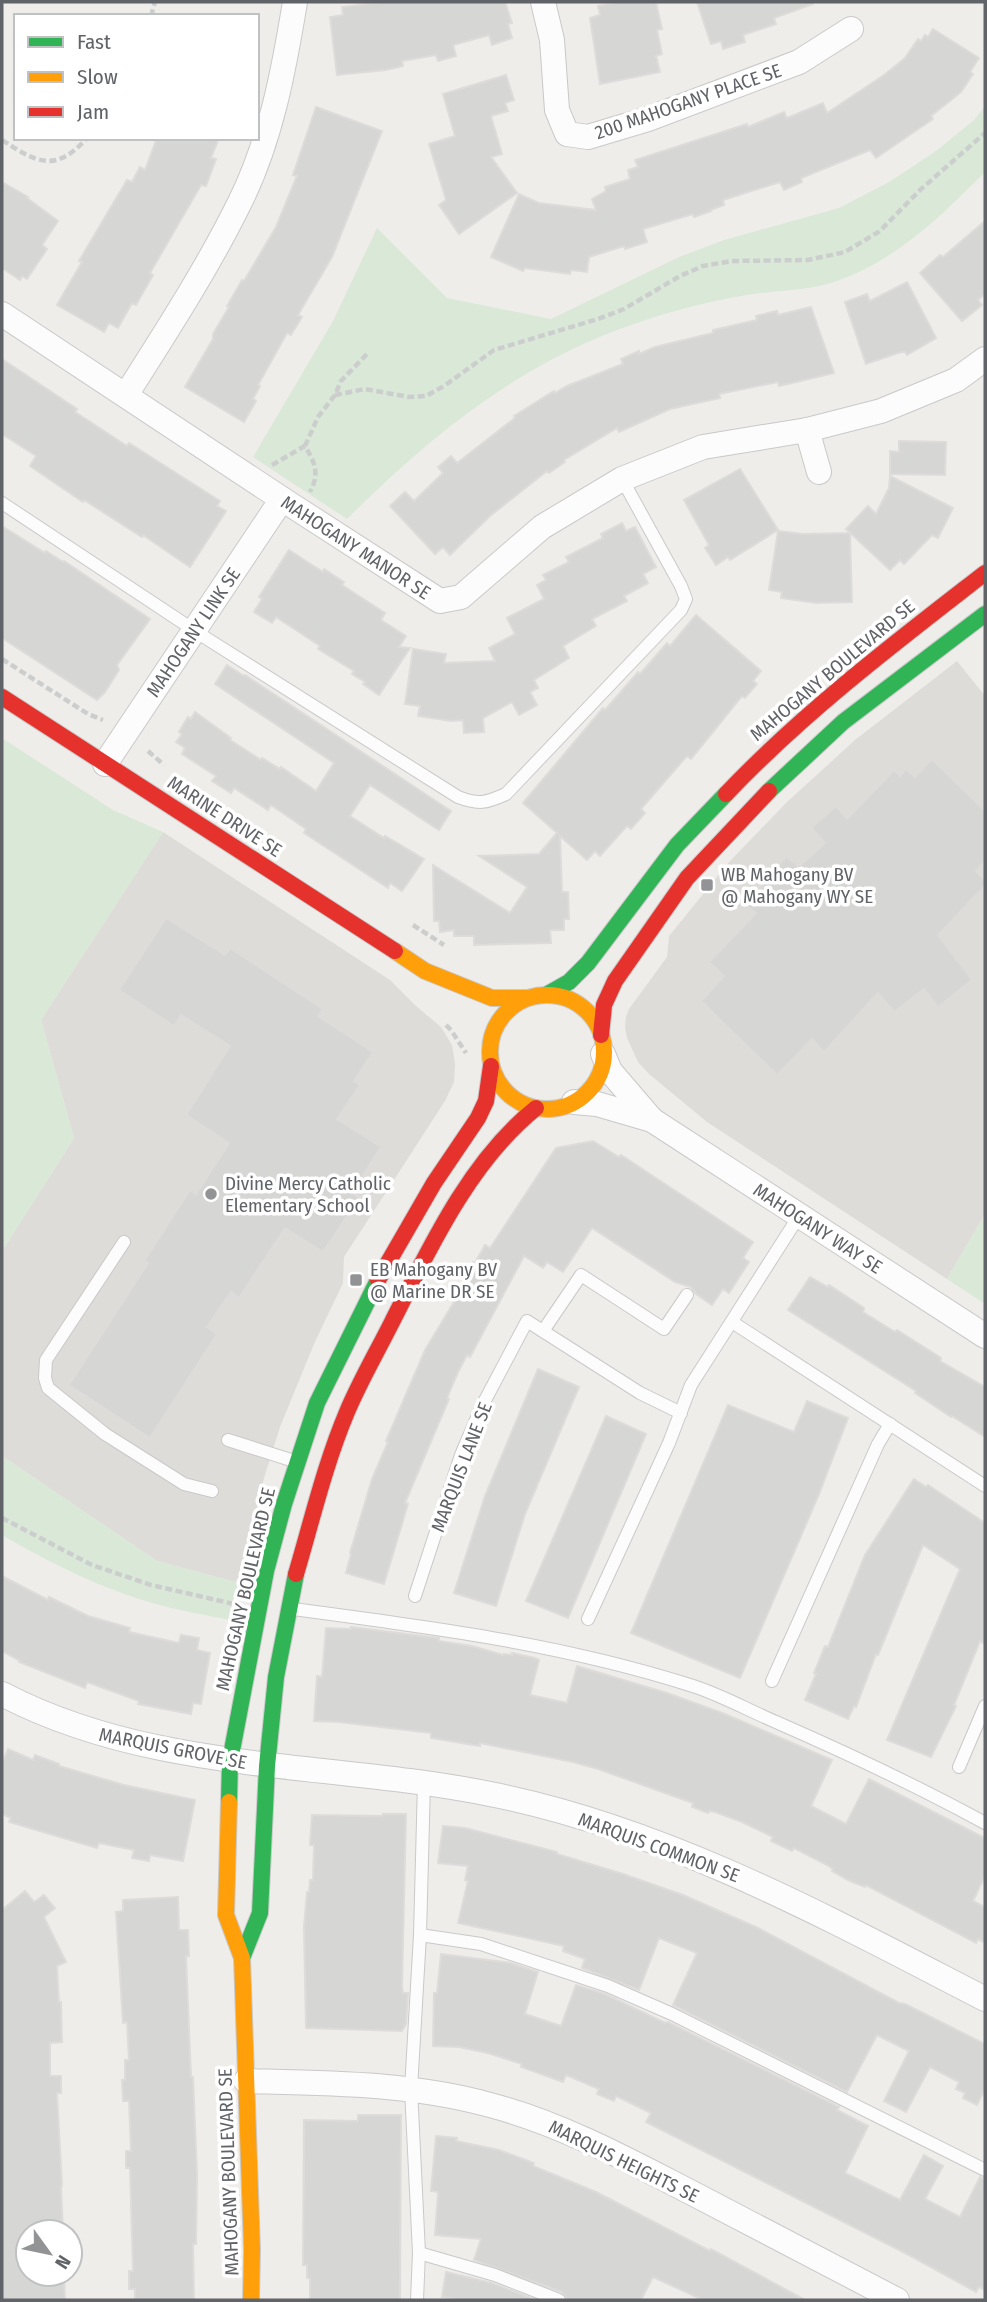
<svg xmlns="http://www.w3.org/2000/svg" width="987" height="2302" viewBox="0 0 987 2302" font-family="'Fira Sans Condensed',sans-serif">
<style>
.education{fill:#dedcd9}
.green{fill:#dae8d8}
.building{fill:#d6d6d4;stroke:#dedcda;stroke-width:2}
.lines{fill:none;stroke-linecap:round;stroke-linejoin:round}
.lane-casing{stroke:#c9c9c9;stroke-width:14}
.street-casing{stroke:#c9c9c9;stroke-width:26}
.fast-casing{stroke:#c9c9c9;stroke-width:18}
.slow-casing{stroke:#c9c9c9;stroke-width:18}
.jam-casing{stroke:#c9c9c9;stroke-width:18}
.path{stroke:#cbcecd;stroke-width:4.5;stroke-dasharray:7 3.5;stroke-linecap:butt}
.lane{stroke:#fdfcfc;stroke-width:12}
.street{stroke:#fdfcfc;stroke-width:24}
.fast{stroke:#30b455;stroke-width:16}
.slow{stroke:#ff9f0a;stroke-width:16}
.jam{stroke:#e5322d;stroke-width:16}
.poi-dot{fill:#929395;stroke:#fff;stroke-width:2.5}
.labels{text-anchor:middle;stroke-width:7;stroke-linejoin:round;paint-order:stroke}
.street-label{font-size:19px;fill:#606367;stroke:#fff}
.poi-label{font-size:19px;fill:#606367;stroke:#fff;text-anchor:start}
</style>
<rect width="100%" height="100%" fill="#efedea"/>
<g class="education">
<polygon points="957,661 985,696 985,1214 947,1279 707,1122 649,1074 638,1062 627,1038 625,1027 626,1017 629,1009 667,957 669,936 730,861 787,802 855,740"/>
<polygon points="163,832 390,980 416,1006 441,1027 452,1045 455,1064 454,1082 445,1101 344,1257 343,1283 314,1344 280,1427 264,1478 239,1583 157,1561 2,1456 2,1251 74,1138 41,1020"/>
</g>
<g class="green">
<path d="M985,106V172C941,216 897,260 837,281C809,291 776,290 747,295C709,301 671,311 634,324C521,362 430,436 347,519L253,457L333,321L377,228L447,298L551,319L679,257L724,240L839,208L889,182L936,151L974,120Z"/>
<polygon points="2,738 113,810 163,832 41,1020 74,1138 2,1251"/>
<polygon points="985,1214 985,1304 947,1279"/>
<path d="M2,1456L157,1561L239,1583L230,1620C206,1615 180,1611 156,1604C102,1589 50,1563 2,1535Z"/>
</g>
<g class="building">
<polygon points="383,2 505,2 512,23 508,24 512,38 492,45 489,35 453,45 456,56 438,61 436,55 402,61 403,66 386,70 337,75 330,17 343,15 342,7"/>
<polygon points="618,2 656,2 662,29 657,30 662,54 656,56 660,72 600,84 590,18 600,15 598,6"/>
<polygon points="697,2 813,2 813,4 774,18 776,24 743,35 745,42 723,49 721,41 711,44"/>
<polygon points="933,29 979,58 970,72 973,74 961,92 931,116 933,119 876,158 870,150 801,178 802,182 784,190 780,182 723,200 724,205 710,210 711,211 694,217 693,214 643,229 647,242 625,249 624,246 589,257 587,272 571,270 570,274 525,268 523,271 491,257 519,194 539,203 596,210 592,199 606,191 605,187 630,179 628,170 638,167 635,160 747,124 748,127 784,112 787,118 823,103 827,113 884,75 905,58 918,39 921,41 925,35 928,37"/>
<polygon points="506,75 514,100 505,103 508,111 491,116 502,154 491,157 517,193 459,234 439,205 446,200 429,144 455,136 443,94"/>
<polygon points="316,107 382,131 332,257 298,315 302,317 291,335 287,333 258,385 260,386 253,399 256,401 244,422 185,387 213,339 213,334 229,307 227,306 242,280 244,281 276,227 297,176 293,175"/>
<polygon points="157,138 219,138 211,158 216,159 206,186 201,185 150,273 153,275 136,305 132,303 118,328 109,323 104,332 57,305 82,262 79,261 127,180 132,182 140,167 145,170"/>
<polygon points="2,182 28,197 27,198 58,221 42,245 47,249 27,279 22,276 20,280 2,268"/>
<polygon points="985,221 985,294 978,300 982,305 962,321 920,273 940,255 943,257"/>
<polygon points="907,282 936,338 907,355 905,352 901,352 866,364 845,302 867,294 870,301"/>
<polygon points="811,307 834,373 779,386 778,382 719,394 720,398 670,409 619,432 617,428 564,460 565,462 549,473 547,471 490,516 450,555 443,547 435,554 390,506 405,492 414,501 443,473 438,467 451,456 457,463 515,418 514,416 554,391 555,393 567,386 623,364 621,359 639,351 639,354 655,347 713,333 713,330 757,320 756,316 777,311 778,315"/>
<polygon points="2,359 77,409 75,412 127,446 129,443 220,501 217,506 226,511 190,567 143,535 142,537 84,500 83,502 30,466 36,456 2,434"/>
<polygon points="899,441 946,442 945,475 890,474 890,451 899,452"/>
<polygon points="740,469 778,530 730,560 728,557 716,565 705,548 709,545 684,500"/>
<polygon points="890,476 953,508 938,538 932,535 904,564 900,560 890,570 846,529 868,506 876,514 889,488"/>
<polygon points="622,523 626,531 635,527 656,567 643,574 648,583 624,596 627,601 592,619 596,626 563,646 569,658 534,680 538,688 530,692 537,705 519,715 512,702 483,718 484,732 464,733 463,720 451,721 418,716 420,706 405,704 413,649 446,654 444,663 495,661 489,648 515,634 507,618 544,599 537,585 546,580 543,575 569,562 566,557 603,538 601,534"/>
<polygon points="2,526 45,553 46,551 63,562 64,561 150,619 117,665 119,670 105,692 97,700 2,638"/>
<polygon points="778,531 803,534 850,533 852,602 816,603 781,598 782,592 769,590"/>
<polygon points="289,550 323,572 324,569 344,582 342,585 385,613 381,620 406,636 399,647 410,648 379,695 363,684 365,682 352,674 354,671 318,649 320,646 276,617 272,623 254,612 262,599 259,597"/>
<polygon points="696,615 761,671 753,681 757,684 745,698 742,696 691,759 687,756 679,765 641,809 645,813 631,829 627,826 600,856 595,851 587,860 560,836 562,892 568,892 569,919 564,919 564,930 550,930 551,943 474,945 474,936 454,936 454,930 440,932 439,921 434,921 433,865 510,913 527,887 479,856 539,854 557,833 523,803 603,708 605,710 638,672 640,674 667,643 670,646"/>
<polygon points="227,665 244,676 245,675 451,811 439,830 370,785 350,816 384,838 385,836 424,859 402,891 390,883 388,888 304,833 306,829 271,805 268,810 234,788 231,793 212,781 216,776 182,754 185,748 176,742 182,734 179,732 188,717 191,719 195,712 231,738 230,740 261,760 262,758 280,769 281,767 316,791 334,763 215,684"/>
<polygon points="932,759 985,811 985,861 976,871 985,880 985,886 938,935 972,980 938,1007 924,989 894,1012 878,993 824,1052 812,1039 777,1075 701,1001 724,976 709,962 756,913 747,906 786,856 799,867 825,843 811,828 836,806 847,819 894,770 900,776 906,769 915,777"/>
<polygon points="166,918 225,955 230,948 323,1009 318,1016 373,1052 354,1081 360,1085 337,1119 381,1147 352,1193 359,1198 323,1252 285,1228 239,1298 231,1292 207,1327 217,1334 150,1438 69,1385 148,1263 144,1261 190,1190 196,1194 229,1143 186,1115 230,1046 181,1015 174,1026 119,990"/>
<polygon points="593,1141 619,1157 621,1155 753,1242 743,1258 749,1262 729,1293 723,1289 712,1305 696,1294 691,1287 675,1282 592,1228 563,1272 547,1262 543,1268 524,1256 470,1357 467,1355 458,1372 447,1398 449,1399 405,1503 408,1504 384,1584 346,1573 351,1554 350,1553 372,1479 388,1442 386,1441 425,1350 454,1302 452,1301 473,1262 475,1263 485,1245 490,1248 556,1148"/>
<polygon points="810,1277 828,1287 829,1285 864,1308 863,1312 895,1332 897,1330 941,1358 940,1361 985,1387 985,1437 952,1416 951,1417 915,1393 916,1391 788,1310"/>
<polygon points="538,1369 579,1387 525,1514 496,1606 454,1593 485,1496"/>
<polygon points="807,1401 848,1418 819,1494 740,1678 631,1633 728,1405 794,1432"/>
<polygon points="606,1416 646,1434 568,1618 526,1601"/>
<polygon points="914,1479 926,1487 928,1485 985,1523 985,1644 980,1641 954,1705 956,1706 931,1757 887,1740 960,1569 923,1545 878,1655 876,1654 856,1707 854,1706 848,1719 805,1700 816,1674 814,1673 825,1646 828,1647 865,1555"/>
<polygon points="2,1576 48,1600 49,1597 88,1616 130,1628 129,1632 179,1643 181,1635 199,1638 197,1650 210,1653 201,1704 193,1703 191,1714 138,1704 139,1701 87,1682 85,1688 19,1662 20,1661 2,1651"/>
<polygon points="351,1627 439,1638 439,1641 472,1646 503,1655 504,1654 512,1655 512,1653 535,1658 539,1660 530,1695 567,1703 577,1666 667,1693 725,1714 832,1760 811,1806 846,1824 869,1779 985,1838 985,1876 973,1901 985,1907 985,1943 978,1939 976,1943 866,1885 865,1887 848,1880 832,1871 833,1869 827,1865 794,1848 792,1851 771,1841 773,1837 742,1822 715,1812 709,1811 708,1813 692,1807 693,1803 598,1769 573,1762 480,1743 480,1746 431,1738 431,1733 339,1722 314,1721 317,1676 322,1677 326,1628 351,1629"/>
<polygon points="8,1749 33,1760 35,1755 59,1764 59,1766 124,1785 195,1800 183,1861 150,1855 149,1861 132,1858 134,1850 99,1843 97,1848 9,1822 11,1818 2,1814 2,1763"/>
<polygon points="383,1814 406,1814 402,1987 403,1993 408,1993 406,2024 402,2031 306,2028 304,1927 307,1892 309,1892 310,1880 313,1880 314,1845 310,1845 312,1815 382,1816"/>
<polygon points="443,1826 465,1828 557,1852 557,1854 623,1874 683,1895 758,1928 899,2003 905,2004 985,2044 985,2089 977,2105 963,2098 965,2093 956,2089 959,2082 930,2067 906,2112 884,2101 909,2051 877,2035 847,2092 673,2005 697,1953 659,1938 639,1990 582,1968 585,1959 563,1951 564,1946 458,1923 468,1881 465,1880 468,1866 438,1863"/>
<polygon points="25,1891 34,1902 44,1895 55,1908 44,1917 66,1962 57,1966 59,2002 61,2002 62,2042 50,2043 50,2076 61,2076 61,2093 57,2093 62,2186 61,2187 63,2232 28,2232 28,2274 64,2274 65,2300 2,2300 2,1910"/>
<polygon points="178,1897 179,1930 188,1930 189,1956 186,1956 189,2029 191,2077 193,2077 197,2174 196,2244 193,2244 194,2300 135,2300 135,2289 129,2289 129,2271 133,2271 130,2168 126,2168 126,2151 131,2151 129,2101 123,2101 122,2080 125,2080 125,2060 129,2060 127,2022 123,2023 116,1912 123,1911 123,1900"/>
<polygon points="441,1954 511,1963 538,1972 525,2014 561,2026 576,1985 605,1994 665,2023 668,2022 839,2107 837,2110 868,2126 845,2173 900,2200 924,2155 943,2166 925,2199 960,2217 980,2177 985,2179 985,2290 979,2287 976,2292 909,2255 646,2122 651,2113 616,2096 614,2101 597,2094 599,2089 566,2075 563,2082 521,2067 522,2064 488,2053 459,2047 433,2046 434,1993 437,1993"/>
<polygon points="358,2115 401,2115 400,2300 310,2300 310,2278 307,2278 307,2265 303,2265 304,2120 358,2121"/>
<polygon points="436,2136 457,2138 456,2141 499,2150 534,2163 533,2166 596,2192 710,2251 711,2249 805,2300 703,2300 653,2277 641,2300 568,2300 562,2292 474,2260 481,2239 435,2235 438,2192 431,2191"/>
<polygon points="446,2272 492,2283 536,2300 464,2300 442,2297"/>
</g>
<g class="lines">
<g class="lane-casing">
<g id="lane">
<path d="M2,503L209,640L458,797C479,805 486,803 506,794L681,610L686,599L681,586L622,479"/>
<polyline points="124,1242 46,1360 45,1378 48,1388 105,1434 184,1484 212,1491"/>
<polyline points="732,1322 985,1486"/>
<polyline points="543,1331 581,1275 664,1329 687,1295"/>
<polyline points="228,1440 294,1461"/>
<polyline points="415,1596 461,1455 482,1406 527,1321 640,1393 681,1413"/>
<path d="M293,1609C429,1627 562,1644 693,1686C721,1695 748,1710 776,1722C847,1753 917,1786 985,1823"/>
<polyline points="588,1619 669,1443 691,1385 799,1216"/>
<polyline points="772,1681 878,1444 890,1424"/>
<polyline points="959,1767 985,1706"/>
<polyline points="420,1935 481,1944 608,1986 672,2014 985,2170"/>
<polyline points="419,2253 495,2275 559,2300"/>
<polyline points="417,2300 419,2253 411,2089 420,1935 424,1782"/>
</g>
</g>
<g class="street-casing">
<g id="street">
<polyline points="543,2 552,40 557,110 567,134 588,137 648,119 799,62 851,29"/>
<polyline points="2,314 282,499 440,601 461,597 542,527 622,479 703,447 807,430 881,411 956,380 985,359"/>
<path d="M126,395C166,332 207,269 240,202C271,140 284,69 295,2"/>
<polyline points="807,430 819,472"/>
<polyline points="105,764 282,499"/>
<polyline points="603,1054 610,1071 652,1120 985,1336"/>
<polyline points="574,1102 597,1104 652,1120"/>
<path d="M2,1694C155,1774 330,1761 495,1795C670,1831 828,1918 985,1999"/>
<path d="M246,2081C328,2083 410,2083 490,2105C562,2124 628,2160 694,2194C762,2230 830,2265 897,2300"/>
</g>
</g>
<g class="fast-casing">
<g id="fast">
<polyline points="769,791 843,722 985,614"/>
<polyline points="546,995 569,982 588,963 677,845 726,794"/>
<polyline points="229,1802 230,1761 266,1571 284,1504 317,1403 378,1280"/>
<polyline points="242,1958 260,1913 267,1766 276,1677 296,1574"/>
</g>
</g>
<g class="slow-casing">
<g id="slow">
<polyline points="395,951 425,971 492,998 528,998"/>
<circle cx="547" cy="1052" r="57"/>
<polyline points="229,1802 226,1915 242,1958 252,2250 251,2300"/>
</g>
</g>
<g class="jam-casing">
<g id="jam">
<polyline points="2,697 395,951"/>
<path d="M726,794C805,711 895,643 985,573"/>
<polyline points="601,1035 604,1005 615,981 687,878 769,791"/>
<polyline points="378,1280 434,1183 478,1118 486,1101 491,1066"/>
<path d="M296,1574C312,1520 325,1464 347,1412C360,1381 377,1352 392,1322C430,1247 470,1161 536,1108"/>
</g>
</g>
<g class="path">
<polyline points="151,16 155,2"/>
<path d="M2,140C36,162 55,174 87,138"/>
<polyline points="335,395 365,389 409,397 426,396 444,386 494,350 598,319 624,309 680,276 703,266 732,261 808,260 845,252 880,231 920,190 985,133"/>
<polyline points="305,446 318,417 335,395 341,381 367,354"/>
<path d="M272,465L305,446C315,463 320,473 310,492"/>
<polyline points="2,659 88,714 103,720"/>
<polyline points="148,751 164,765"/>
<polyline points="413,925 444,945"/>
<polyline points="446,1025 451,1030 466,1053"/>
<polyline points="2,1518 92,1565 151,1585 234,1604"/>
</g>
<use href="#lane" class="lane"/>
<use href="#street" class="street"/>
<use href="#fast" class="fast"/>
<use href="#slow" class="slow"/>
<use href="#jam" class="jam"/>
</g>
<g class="poi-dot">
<rect x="700" y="878" width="14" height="14" rx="3.5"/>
<circle cx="211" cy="1194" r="7"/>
<rect x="349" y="1273" width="14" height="14" rx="3.5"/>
</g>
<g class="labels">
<g class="street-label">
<text transform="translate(688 101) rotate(-19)" y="7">200 MAHOGANY PLACE SE</text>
<text transform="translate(356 547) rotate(33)" y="7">MAHOGANY MANOR SE</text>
<text transform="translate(193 632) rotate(-56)" y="7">MAHOGANY LINK SE</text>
<text transform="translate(832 670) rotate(-40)" y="7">MAHOGANY BOULEVARD SE</text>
<text transform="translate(225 816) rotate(33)" y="7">MARINE DRIVE SE</text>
<text transform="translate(818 1228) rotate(33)" y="7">MAHOGANY WAY SE</text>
<text transform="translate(461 1467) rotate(-69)" y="7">MARQUIS LANE SE</text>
<text transform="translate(245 1589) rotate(-77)" y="7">MAHOGANY BOULEVARD SE</text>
<text transform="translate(173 1748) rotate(11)" y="7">MARQUIS GROVE SE</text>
<text transform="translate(659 1847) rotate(20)" y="7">MARQUIS COMMON SE</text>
<text transform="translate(624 2161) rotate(26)" y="7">MARQUIS HEIGHTS SE</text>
<text transform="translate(228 2172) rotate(-92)" y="7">MAHOGANY BOULEVARD SE</text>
</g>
<g class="poi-label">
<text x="721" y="881">WB Mahogany BV<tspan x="721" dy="22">@ Mahogany WY SE</tspan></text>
<text x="225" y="1190">Divine Mercy Catholic<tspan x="225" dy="22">Elementary School</tspan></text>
<text x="370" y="1276">EB Mahogany BV<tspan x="370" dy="22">@ Marine DR SE</tspan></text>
</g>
</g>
<rect width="987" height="2302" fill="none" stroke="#606367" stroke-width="7"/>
<rect x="14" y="14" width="245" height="126" fill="#ffffff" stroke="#bfc1c2" stroke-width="2"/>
<rect x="28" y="37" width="35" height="10" fill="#30b455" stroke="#bfc1c2" stroke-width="2"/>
<text x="77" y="49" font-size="21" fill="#606367">Fast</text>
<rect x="28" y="72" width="35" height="10" fill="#ff9f0a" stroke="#bfc1c2" stroke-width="2"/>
<text x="77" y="84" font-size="21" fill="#606367">Slow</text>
<rect x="28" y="107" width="35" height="10" fill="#e5322d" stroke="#bfc1c2" stroke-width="2"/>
<text x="77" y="119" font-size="21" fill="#606367">Jam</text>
<g transform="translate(49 2253) rotate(123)"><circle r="33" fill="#ffffff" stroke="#bfc1c2" stroke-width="2"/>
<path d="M0-5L12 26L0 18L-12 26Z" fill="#929395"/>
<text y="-10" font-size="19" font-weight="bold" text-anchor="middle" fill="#606367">N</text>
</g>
</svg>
